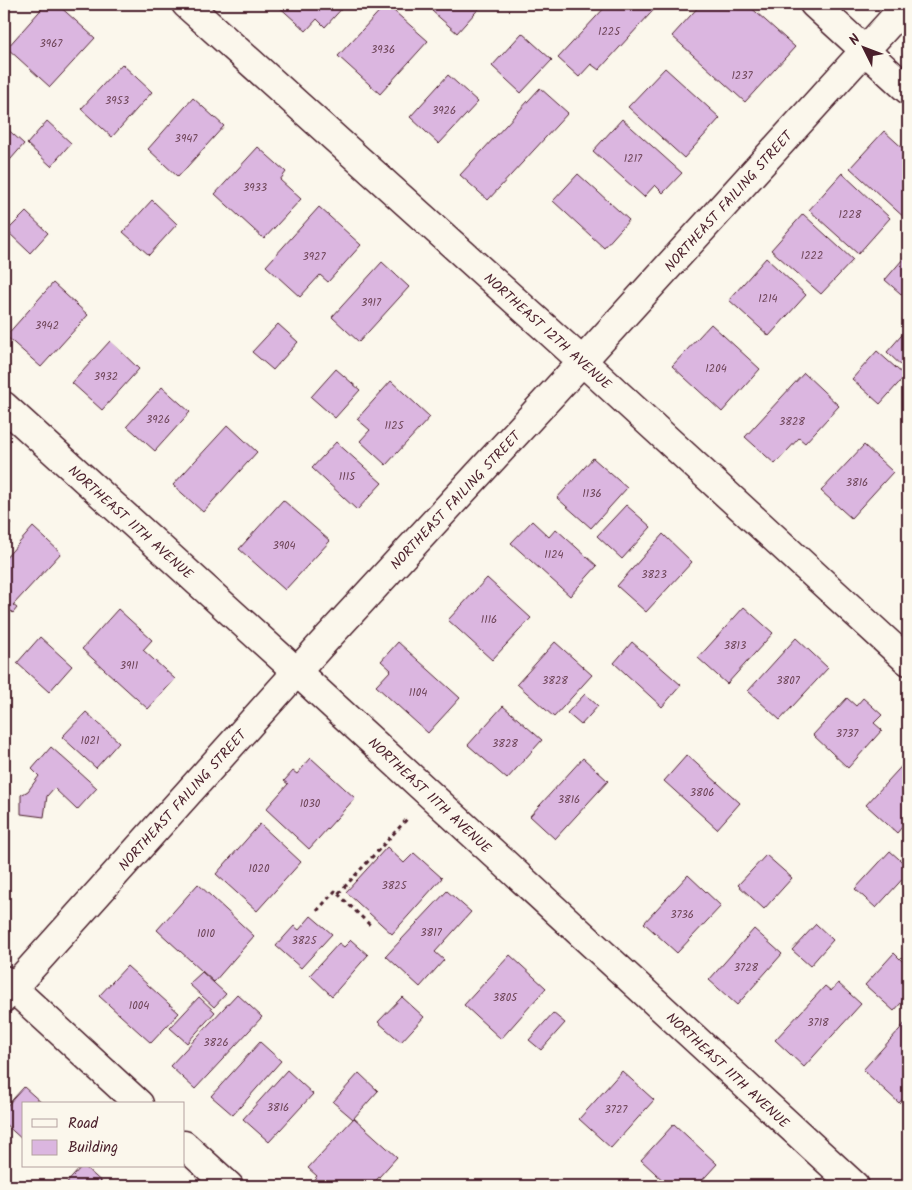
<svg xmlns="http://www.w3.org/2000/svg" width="912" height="1190" viewBox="0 0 912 1190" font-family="Kalam,sans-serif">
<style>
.building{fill:#dbb6e0;stroke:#4a1f2b}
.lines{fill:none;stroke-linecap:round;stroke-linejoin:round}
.minor-casing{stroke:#4a1f2b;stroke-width:31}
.path{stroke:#4a1f2b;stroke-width:3;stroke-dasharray:4 4;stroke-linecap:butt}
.minor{stroke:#fbf7ec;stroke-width:28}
.labels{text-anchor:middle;stroke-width:4;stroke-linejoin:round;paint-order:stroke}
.number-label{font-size:11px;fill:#6e4558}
.street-label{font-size:14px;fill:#4a1f2b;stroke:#fbf7ec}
</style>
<rect width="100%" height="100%" fill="#fbf7ec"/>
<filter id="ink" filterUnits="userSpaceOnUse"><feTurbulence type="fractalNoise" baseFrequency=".02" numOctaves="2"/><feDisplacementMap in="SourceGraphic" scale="10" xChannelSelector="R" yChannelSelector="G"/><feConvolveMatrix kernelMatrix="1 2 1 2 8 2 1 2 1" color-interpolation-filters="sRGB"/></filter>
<g filter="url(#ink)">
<g class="building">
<polygon points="46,4 57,4 95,38 50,87 7,48"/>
<polygon points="276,4 346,4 325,27 317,19 306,31"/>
<polygon points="386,4 428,41 380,94 338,56"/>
<polygon points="438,4 483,4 457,33 432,11"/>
<polygon points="608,4 659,4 599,70 591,64 579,77 558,58"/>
<polygon points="701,4 747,4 795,47 745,102 672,36"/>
<polygon points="522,33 552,60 521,93 492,66"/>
<polygon points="122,64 152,92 112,137 81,109"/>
<polygon points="665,68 720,118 684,158 628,107"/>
<polygon points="448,75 478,102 439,144 410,117"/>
<polygon points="540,88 568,113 488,200 460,175"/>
<polygon points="193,98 224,126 178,177 148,149"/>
<polygon points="622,119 682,173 663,193 655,185 644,197 593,151"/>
<polygon points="47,121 71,143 51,166 27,144"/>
<polygon points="4,126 24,144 4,167"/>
<polygon points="884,131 908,153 908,218 907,220 850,168"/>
<polygon points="258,147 286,172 280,180 301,199 264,239 215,194"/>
<polygon points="842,173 890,218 858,254 809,210"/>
<polygon points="578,174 629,220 604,248 553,201"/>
<polygon points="152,200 177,224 149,255 123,232"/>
<polygon points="319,207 361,245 328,282 320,275 300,297 266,266"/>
<polygon points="26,212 48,233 30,253 7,231"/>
<polygon points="803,214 853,260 821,294 771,250"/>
<polygon points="908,253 908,300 885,280"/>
<polygon points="766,258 806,295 769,336 729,300"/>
<polygon points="382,262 409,287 359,342 332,317"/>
<polygon points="53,283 88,315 41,367 6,336"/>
<polygon points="278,324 298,342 273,370 252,352"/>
<polygon points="711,324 760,369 722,412 672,366"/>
<polygon points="908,328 908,372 887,352"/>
<polygon points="110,341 139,369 102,410 72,383"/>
<polygon points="877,351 905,376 880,404 852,379"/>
<polygon points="336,369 360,390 335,418 311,397"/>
<polygon points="804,373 839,406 805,443 799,438 775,464 745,437"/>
<polygon points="391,381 430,417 386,465 360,441 370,430 357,419"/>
<polygon points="162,387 190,412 155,451 127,426"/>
<polygon points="228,425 257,452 203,512 173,485"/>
<polygon points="336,442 382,483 357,510 312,468"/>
<polygon points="864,445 893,472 851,518 821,491"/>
<polygon points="593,458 627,488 591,528 557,498"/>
<polygon points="283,500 330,541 285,590 239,549"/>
<polygon points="626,505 651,527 622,559 597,536"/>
<polygon points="4,516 11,523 4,531"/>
<polygon points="532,521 549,537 556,529 597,566 570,596 511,543"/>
<polygon points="33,527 61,553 13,605 17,608 13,613 4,605 4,560"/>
<polygon points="663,534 692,562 646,612 617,586"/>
<polygon points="487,578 531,618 492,660 448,620"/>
<polygon points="744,607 773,633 727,684 698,658"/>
<polygon points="118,609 152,640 143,650 175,679 148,709 82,649"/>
<polygon points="40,637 72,666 49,692 17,663"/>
<polygon points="796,638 828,668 780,720 748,691"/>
<polygon points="398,642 460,698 428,733 376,686 391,670 381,661"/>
<polygon points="555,642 592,675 554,717 517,684"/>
<polygon points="632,642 681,685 662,707 614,663"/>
<polygon points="585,694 598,706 581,725 567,713"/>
<polygon points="847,698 856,706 863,698 882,715 874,723 882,730 848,768 813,735"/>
<polygon points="503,706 542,740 507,779 468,745"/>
<polygon points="86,712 119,742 96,768 62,737"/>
<polygon points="51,747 97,788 77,810 54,788 47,796 44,817 21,814 21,795 28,791 39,776 32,769"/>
<polygon points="687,755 740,803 717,829 664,781"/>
<polygon points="311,758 355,798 309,849 266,809 288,784 284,781 293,771 297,774"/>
<polygon points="583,758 608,781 555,839 530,816"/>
<polygon points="908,759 908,820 897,833 866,805"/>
<polygon points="260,824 301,862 257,911 216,874"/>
<polygon points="387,847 404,863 414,853 442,878 392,934 346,892"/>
<polygon points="890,851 908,867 908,873 876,908 855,889"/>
<polygon points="766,855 792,878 764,909 738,885"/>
<polygon points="688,875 721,906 677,953 644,923"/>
<polygon points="198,884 254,936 214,982 157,930"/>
<polygon points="447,891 471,912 435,952 444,960 420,987 386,956"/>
<polygon points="311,916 332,934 301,968 276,946 294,926 299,930"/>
<polygon points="816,924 833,940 810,966 792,950"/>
<polygon points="754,929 782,954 737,1005 709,980"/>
<polygon points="351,940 368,955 332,996 310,975 339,943 344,947"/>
<polygon points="894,953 908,967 908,995 894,1011 865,985"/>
<polygon points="510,955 546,988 501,1039 464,1005"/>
<polygon points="127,966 179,1013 151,1043 99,996"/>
<polygon points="202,972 226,994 214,1007 189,984"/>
<polygon points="838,983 861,1004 804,1067 775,1040 825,986 831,991"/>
<polygon points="237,994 262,1017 195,1089 170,1066"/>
<polygon points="199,997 215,1012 187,1043 170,1028"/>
<polygon points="402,997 424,1017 401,1042 378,1022"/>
<polygon points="553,1013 565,1023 541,1050 529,1040"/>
<polygon points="908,1020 908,1093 899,1103 863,1070"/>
<polygon points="260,1042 281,1061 233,1115 211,1096"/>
<polygon points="287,1070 313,1094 269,1142 243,1119"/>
<polygon points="622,1071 654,1100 611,1148 579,1119"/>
<polygon points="359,1073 378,1091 353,1119 333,1102"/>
<polygon points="24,1087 43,1104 24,1104 24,1141 4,1123 4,1109"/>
<polygon points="354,1118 397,1157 371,1186 312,1186 310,1184 317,1176 308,1168"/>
<polygon points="674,1124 717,1164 697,1186 669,1186 641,1160"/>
<polygon points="82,1166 84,1166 106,1186 64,1186"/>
</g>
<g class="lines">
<g class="minor-casing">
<g id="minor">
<polyline points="186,4 582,361 908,661"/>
<polyline points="814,4 908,90"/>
<polyline points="4,406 297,672 855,1186"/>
<polyline points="4,980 139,1104"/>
<polyline points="4,998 320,646 556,390 907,4"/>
<polyline points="184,1145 229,1186"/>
</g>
</g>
<g class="path">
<polyline points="338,894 371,926"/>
<polyline points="317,911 335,891 338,894 408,818"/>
</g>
<use href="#minor" class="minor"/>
</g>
</g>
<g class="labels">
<g class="number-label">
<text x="609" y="35">1225</text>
<text x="51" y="47">3967</text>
<text x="383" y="53">3936</text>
<text x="742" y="79">1237</text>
<text x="117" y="104">3953</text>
<text x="444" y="114">3926</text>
<text x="186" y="142">3947</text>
<text x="633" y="162">1217</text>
<text x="255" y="191">3933</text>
<text x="850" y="218">1228</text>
<text x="812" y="259">1222</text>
<text x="314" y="260">3927</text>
<text x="768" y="302">1214</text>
<text x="371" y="306">3917</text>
<text x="47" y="329">3942</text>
<text x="716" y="372">1204</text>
<text x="106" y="380">3932</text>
<text x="158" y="423">3926</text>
<text x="792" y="425">3828</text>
<text x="394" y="429">1125</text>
<text x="347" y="480">1115</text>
<text x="857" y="486">3816</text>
<text x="592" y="497">1136</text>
<text x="284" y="549">3904</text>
<text x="554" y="558">1124</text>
<text x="654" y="578">3823</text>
<text x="489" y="623">1116</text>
<text x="735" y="649">3813</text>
<text x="129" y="669">3911</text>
<text x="555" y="684">3828</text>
<text x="788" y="684">3807</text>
<text x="418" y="696">1104</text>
<text x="847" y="737">3737</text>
<text x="90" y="744">1021</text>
<text x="505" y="747">3828</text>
<text x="702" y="796">3806</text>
<text x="569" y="803">3816</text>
<text x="310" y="807">1030</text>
<text x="259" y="872">1020</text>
<text x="394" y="889">3825</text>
<text x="682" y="918">3736</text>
<text x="431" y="936">3817</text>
<text x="206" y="937">1010</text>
<text x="304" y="944">3825</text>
<text x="746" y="971">3728</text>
<text x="505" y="1001">3805</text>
<text x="139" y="1009">1004</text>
<text x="818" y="1026">3718</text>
<text x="216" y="1046">3826</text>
<text x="278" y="1111">3816</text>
<text x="616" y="1113">3727</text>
</g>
<g class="street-label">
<text transform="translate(728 201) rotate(-48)" y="5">NORTHEAST FAILING STREET</text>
<text transform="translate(548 331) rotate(42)" y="5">NORTHEAST 12TH AVENUE</text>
<text transform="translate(455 500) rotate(-47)" y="5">NORTHEAST FAILING STREET</text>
<text transform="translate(131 522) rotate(42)" y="5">NORTHEAST 11TH AVENUE</text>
<text transform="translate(430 795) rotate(43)" y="5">NORTHEAST 11TH AVENUE</text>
<text transform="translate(182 800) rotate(-48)" y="5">NORTHEAST FAILING STREET</text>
<text transform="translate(728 1070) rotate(43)" y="5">NORTHEAST 11TH AVENUE</text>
</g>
</g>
<rect width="912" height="1190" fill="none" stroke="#fbf7ec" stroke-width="20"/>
<rect x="10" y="10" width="892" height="1170" fill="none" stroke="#4a1f2b" stroke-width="2" filter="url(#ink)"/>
<rect x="22" y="1102" width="162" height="65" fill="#fbf7ec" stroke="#b4a19f"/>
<rect x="32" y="1119" width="25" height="8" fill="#fbf7ec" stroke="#b4a19f"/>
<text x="68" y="1128" font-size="15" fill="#4a1f2b">Road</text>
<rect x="32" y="1140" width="25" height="15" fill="#dbb6e0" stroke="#b4a19f"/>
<text x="68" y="1152" font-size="15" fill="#4a1f2b">Building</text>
<g transform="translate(864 48) rotate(312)" stroke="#fbf7ec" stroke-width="4" paint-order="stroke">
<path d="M0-4L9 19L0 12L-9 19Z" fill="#4a1f2b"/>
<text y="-8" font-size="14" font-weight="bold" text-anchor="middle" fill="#4a1f2b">N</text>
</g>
</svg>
